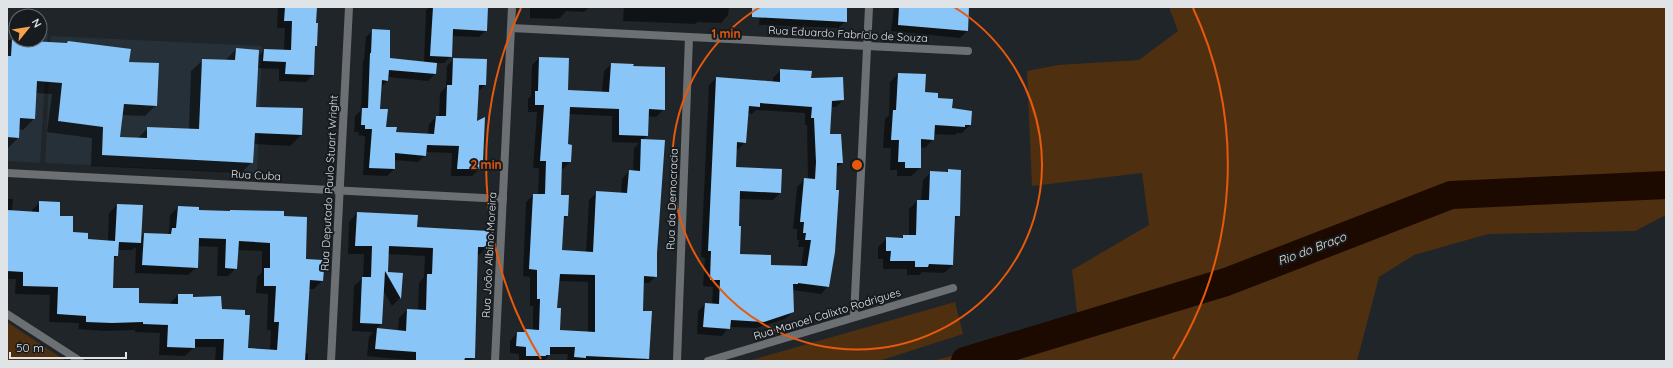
<svg xmlns="http://www.w3.org/2000/svg" width="1673" height="368" viewBox="0 0 1673 368" font-family="Quicksand,sans-serif">
<style>
.built{fill:#263039}
.green{fill:#4e3011}
.shadow{fill:#0007;fill-rule:evenodd}
.lines{fill:none;stroke-linecap:round;stroke-linejoin:round}
.river{stroke:#1c0900;stroke-width:28}
.building{fill:#89c5f6;fill-rule:evenodd}
.street{stroke:#6d7072;stroke-width:8}
.ring{fill:none;stroke:#e8590c;stroke-width:2}
.labels{text-anchor:middle;stroke-width:4;stroke-linejoin:round;paint-order:stroke}
.street-label{font-size:11px;fill:#e0e4e7;stroke:#161b20}
.water-label{font-size:12px;font-style:italic;fill:#f2e0d0;stroke:#161b20}
.centre{fill:#e8590c;stroke:#161b20;stroke-width:2}
.ring-label{font-size:12px;text-anchor:middle;font-weight:bold;fill:#e8590c;stroke:#161b20;stroke-width:4;stroke-linejoin:round;paint-order:stroke}
</style>
<rect width="100%" height="100%" fill="#1f2529"/>
<g class="built">
<polygon points="7,30 16,31 16,40 40,40 40,32 48,33 40,163 7,161"/>
<polygon points="51,36 262,46 257,173 45,163"/>
</g>
<g class="green">
<polygon points="1169,7 1666,7 1666,215 1635,231 1488,234 1414,255 1379,277 1357,361 933,361 1078,320 1072,270 1149,225 1142,173 1032,186 1027,71 1058,65 1139,60 1178,31"/>
<polygon points="955,302 963,334 879,361 748,361"/>
<polygon points="7,322 66,361 7,361"/>
</g>
<g class="shadow">
<polygon points="278,7 316,7 316,45 314,47 313,75 306,82 279,81 279,69 257,68 255,108 301,135 290,146 253,144 252,162 241,173 91,166 92,138 47,132 52,94 36,93 34,119 23,130 19,129 18,138 7,149 7,40 34,40 34,42 128,63 156,105 145,116 122,115 119,138 137,139 148,128 189,129 191,71 203,60 225,61 236,49 257,57 264,50 284,50 285,28 277,28"/>
<polygon points="429,7 487,7 486,30 479,37 452,36 451,56 444,63 436,63 435,74 428,81 388,77 388,80 381,87 379,110 385,128 395,133 428,134 429,124 436,117 439,117 440,93 446,87 447,66 454,59 485,85 478,92 476,123 479,169 472,176 451,176 452,153 426,152 425,155 418,162 394,160 394,169 387,176 363,175 365,136 358,135 359,132 354,132 355,116 361,110 363,61 364,60 366,37 373,30 389,59 424,63 426,10"/>
<polygon points="530,7 589,7 584,12 566,11 560,18 555,19 530,18"/>
<polygon points="624,7 729,7 728,15 721,23 698,22 695,24 623,21"/>
<polygon points="760,7 846,7 846,21 838,28 759,25"/>
<polygon points="894,7 968,7 967,31 960,38 891,31"/>
<path d="M539,58L567,91L602,92L604,71L611,64L632,67L664,109L656,117L648,116L647,136L642,140L656,253V276L649,283H643L642,312L648,358L645,361H567L568,354H549L545,361H519V354L510,353V341L517,333H524L527,330L533,331V306H530V277L523,276L526,202L533,195H538L539,168H533L537,112H528V99L531,96L532,65ZM568,114L612,116V142L639,143L634,148L633,171H629L622,179L621,194L597,192L589,200L586,252L561,251L563,221L567,216L560,196V169H563L570,162L567,145ZM559,281L588,282V333L559,331L556,309Z"/>
<path d="M781,70L810,79L843,100L836,107H830L829,136L842,163L836,168L828,286L821,294L792,290L793,312L785,319L756,328L729,327L722,336L697,334L698,311L705,304L712,305L713,287L703,286L705,258L701,257L709,85L716,78L773,82V78ZM756,110L805,113V125H807L808,180L805,179L797,187L793,229H797V240H799L798,247H804L801,267L770,266L739,255V199L773,200L780,193L735,168L736,149L738,150L745,142L748,113L752,114Z"/>
<polygon points="898,74 924,93 937,99 951,109 970,125 962,133 957,133 955,135 934,134 933,139 925,148 920,147 920,168 911,176 897,176 897,170 890,170 891,148 883,148 885,119 889,115 890,82"/>
<polygon points="948,170 959,215 954,220 953,265 944,273 922,272 919,275 907,275 907,269 883,269 883,259 878,259 878,247 887,238 900,239 903,236 909,236 909,209 917,201 921,201 923,180 931,172 946,173"/>
<path d="M7,199H13L12,212H32V210L40,202L59,217L72,233L87,240L108,241L109,213L117,205L141,237L144,234L166,235L169,232L170,215L178,207L198,211L283,217L305,260L322,281L314,289H308L305,353H308V361H215L216,347H194L185,356L159,355L160,333L135,332V330L103,331L78,329L79,323L49,322L50,295L15,294L16,279H7ZM198,246L218,247L217,276H228L236,268L237,250L262,251V272L257,277L256,293L268,294L267,330H271L270,350L247,349L221,310L192,298L178,295L170,303V305L138,304L112,289L113,260L117,256V250H132L136,247L135,273L188,275L197,267Z"/>
<path d="M357,213L487,247L479,255H477L474,357L469,361H419L367,356L369,337L373,332L352,331L354,286L363,278L364,254H348L349,222ZM388,254L425,256L424,277L419,283L418,310H407L399,318L398,331L377,328L381,324L383,290L392,306L400,298L402,274L387,273Z"/>
</g>
<g class="lines">
<polyline class="river" points="965,361 1226,282 1451,195 1666,185"/>
</g>
<g class="building">
<polygon points="285,7 317,7 316,23 318,23 317,46 315,46 314,75 285,74 286,62 263,61 264,49 291,50 292,21 284,21"/>
<polygon points="433,7 488,7 487,31 453,29 452,57 430,56"/>
<polygon points="752,7 847,7 847,22 752,17"/>
<polygon points="899,7 969,7 968,31 898,25"/>
<polygon points="372,29 390,30 390,58 437,63 436,74 389,70 388,81 382,80 380,109 388,109 386,127 397,127 396,132 434,134 436,116 446,116 447,85 452,85 453,58 487,59 486,85 479,85 477,121 485,117 483,161 481,162 480,169 457,169 459,146 427,145 426,156 395,153 395,169 369,168 372,129 365,129 365,125 361,125 362,108 368,108 370,53 371,53"/>
<polygon points="12,40 67,43 68,41 131,49 129,62 159,63 157,106 124,104 120,137 147,138 147,127 199,129 202,59 235,60 236,48 259,50 256,107 303,108 302,135 255,133 253,163 102,155 103,127 58,121 62,83 37,81 35,119 20,118 19,138 7,137 7,56 11,56"/>
<path d="M539,57L569,58L568,90L609,92L611,63L634,64L633,66L665,67V110L649,109L648,136L619,135V109L570,107L568,144L572,145L571,162H562L561,195H569L568,216H564L562,250L593,252L596,191L627,193L629,170L640,171L641,139L665,140L657,253V277L644,276L643,311H652L649,359L586,356V358L574,357L575,347H550V355H546V356H526V347L516,346L517,332H526V329L539,330L540,299H537V270L529,269L533,194H545L546,161H540L544,105H535V91H538ZM560,274L595,275V332L560,330L561,308H557Z"/>
<path d="M780,69L812,71L811,78L843,77L844,100L832,101L830,134H841L843,163H837L836,190H839L835,252L829,287L798,283V284H793L794,312L764,322L731,320L730,329L703,327L705,303L719,304L720,280H710L711,251H708L716,77L780,82ZM760,103L812,107L811,118H814L816,162L815,179L804,178L800,222H804L803,233H806L805,240H811L807,266L771,265V255L740,254L741,226H739L740,191L781,193L782,169L736,167L737,142L746,143L749,106L760,107Z"/>
<polygon points="898,73 926,74 925,92 938,93 938,98 953,99 952,108 972,111 971,125 965,125 965,127 935,125 934,140 921,139 921,168 905,168 905,162 898,162 899,140 891,140 893,110 896,110"/>
<polygon points="948,169 961,170 960,216 955,216 953,265 929,264 928,267 915,267 915,261 890,261 891,251 886,251 886,237 903,238 903,235 916,235 917,200 929,200 930,171 948,172"/>
<polygon points="39,201 60,202 60,216 73,216 73,232 88,233 88,239 115,241 117,204 143,205 141,243 119,242 118,256 114,256 113,288 139,288 139,303 178,304 178,294 193,294 193,297 221,296 222,309 245,310 245,315 250,315 248,348 277,350 279,322 274,322 276,286 264,286 264,268 270,268 270,243 239,241 237,269 225,268 226,239 199,238 198,268 142,265 144,233 171,234 172,228 176,228 178,206 199,207 199,210 230,211 230,210 284,211 284,216 307,217 306,259 323,260 324,269 323,281 310,280 305,361 223,361 224,339 195,339 195,348 167,347 168,325 143,324 143,322 112,323 86,322 86,316 57,314 58,287 23,286 23,272 7,271 7,210 39,212"/>
<polygon points="357,212 418,215 417,227 489,231 488,247 478,247 475,358 465,358 464,361 416,361 416,352 375,349 377,328 406,331 407,309 426,310 427,274 432,274 433,248 389,246 388,272 403,273 401,299 385,271 382,324 360,323 362,277 371,277 372,246 355,246"/>
</g>
<g class="lines">
<g class="street">
<polyline points="511,28 968,51"/>
<polyline points="7,173 503,199"/>
<polyline points="7,314 80,361"/>
<polyline points="854,317 869,7"/>
<polyline points="331,361 349,7"/>
<polyline points="495,361 512,7"/>
<polyline points="677,361 689,37"/>
<polyline points="708,361 953,288"/>
</g>
</g>
<g class="ring">
<path d="M954 7A185 185 0 1 1 760 7"/>
<path d="M541 359A371 371 0 0 1 521 8M1193 8A371 371 0 0 1 1173 359"/>
</g>
<g class="labels">
<g class="street-label">
<text transform="translate(848 34) rotate(3)" y="4">Rua Eduardo Fabrício de Souza</text>
<text transform="translate(256 175) rotate(3)" y="4">Rua Cuba</text>
<text transform="translate(329 183) rotate(-87)" y="4">Rua Deputado Paulo Stuart Wright</text>
<text transform="translate(672 199) rotate(-88)" y="4">Rua da Democracia</text>
<text transform="translate(489 255) rotate(-87)" y="4">Rua João Albino Moreira</text>
<text transform="translate(827 314) rotate(-17)" y="4">Rua Manoel Calixto Rodrigues</text>
</g>
<g class="water-label">
<text transform="translate(1312 249) rotate(-21)" y="4">Rio do Braço</text>
</g>
</g>
<circle cx="857" cy="165" r="6" class="centre"/>
<g class="ring-label">
<text x="726" y="38">1 min</text>
<text x="486" y="169">2 min</text>
</g>
<rect width="1673" height="368" fill="none" stroke="#e0e4e7" stroke-width="16"/>
<g transform="translate(28 28) rotate(60)"><circle r="19" fill="#161b20" stroke="#676b70"/>
<path d="M0-3L7 15L0 10L-7 15Z" fill="#f7a149"/>
<text y="-6" font-size="11" font-weight="bold" text-anchor="middle" fill="#e0e4e7">N</text>
</g>
<path d="M10 352v6h116v-6" fill="none" stroke="#e0e4e7" stroke-width="2"/>
<text x="16" y="352" font-size="12" fill="#e0e4e7" stroke="#161b20" stroke-width="3" paint-order="stroke">50 m</text>
</svg>
